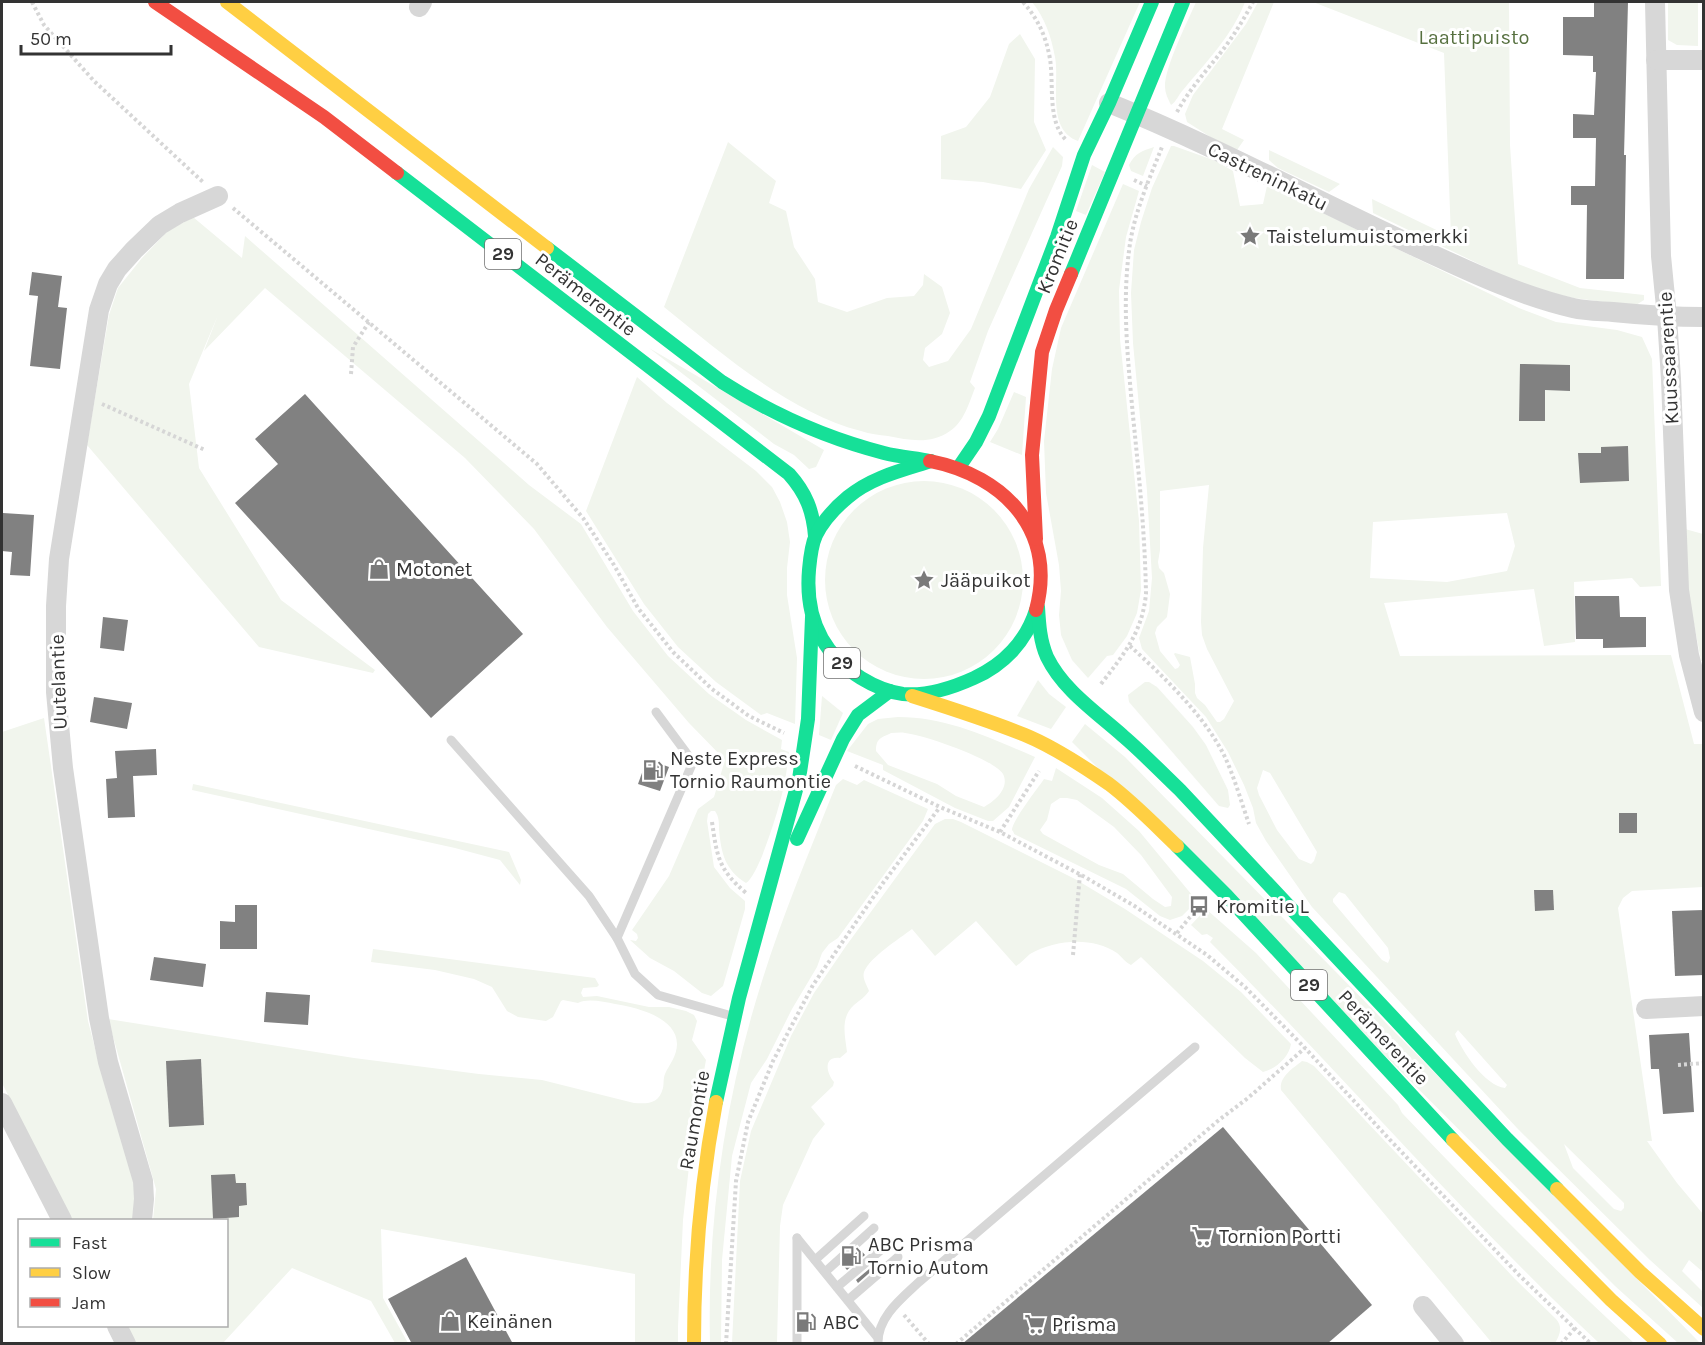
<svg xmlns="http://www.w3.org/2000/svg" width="1705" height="1345" viewBox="0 0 1705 1345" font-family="Karla,sans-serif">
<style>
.green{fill:#f1f5ed;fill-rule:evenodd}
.building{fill:#818181}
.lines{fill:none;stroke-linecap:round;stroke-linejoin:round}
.path{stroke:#d6d6d6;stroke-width:4;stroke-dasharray:3 3;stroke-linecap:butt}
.lane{stroke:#d7d7d7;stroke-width:9}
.street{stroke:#d7d7d7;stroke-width:20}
.fast{stroke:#16e098;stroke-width:14}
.slow{stroke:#ffcf43;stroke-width:14}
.jam{stroke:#f24e42;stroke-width:14}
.labels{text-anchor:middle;stroke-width:6;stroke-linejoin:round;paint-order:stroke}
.shield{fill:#fff;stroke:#707070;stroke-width:1.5}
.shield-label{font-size:18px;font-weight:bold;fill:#333}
.park-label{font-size:20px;fill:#56703f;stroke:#fff}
.street-label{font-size:20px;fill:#333;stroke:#fff}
.poi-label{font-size:20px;fill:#333;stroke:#fff;text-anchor:start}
</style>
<rect width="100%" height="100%" fill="#fff"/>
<g class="green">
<path d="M1032,2H1140L1078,141C1046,129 1060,84 1055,57C1051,36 1045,18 1032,2Z"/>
<path d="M1196,2H1245C1232,36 1206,62 1183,90C1178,95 1177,101 1171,105C1168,99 1165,93 1165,87C1164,68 1188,21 1196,2Z"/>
<polygon points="1258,2 1274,2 1222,129 1244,140 1237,150 1212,138 1187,122 1185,114 1193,95 1246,24"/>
<polygon points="1313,2 1509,2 1510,145 1518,264 1580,288 1644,295 1644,300 1636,305 1627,305 1574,298 1543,291 1510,279 1373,213 1372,199 1451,237 1444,53"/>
<polygon points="1668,2 1698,2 1698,46 1677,45 1668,40"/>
<polygon points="1020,34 1035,59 1034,122 1046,150 1021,189 983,182 941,179 941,136 966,127 990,97 1009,44"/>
<path d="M728,142L776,181L769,203L786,211L794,247L815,279L818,302L847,312L887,298L914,296L923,285L924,274L942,287L950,313L942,334L925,348L923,360L929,367L948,361L971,329L1029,189L1053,147L1063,157L1062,166L988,331L970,382L975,388C969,403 964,422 950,431C930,445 909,440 888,436C879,435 870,434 861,431C790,413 720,352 664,307Z"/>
<path d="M1171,146H1174L1216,161L1233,171L1240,206L1263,204L1267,186L1519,308L1556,322L1617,330L1642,337L1652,359L1661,586L1640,587L1632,578L1574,582L1575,642L1544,646L1534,589L1384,603L1400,656L1671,655L1694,744H1703V887L1632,891L1623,898L1618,908L1652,1141H1647L1677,1183L1703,1214V1272L1689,1260L1682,1271L1703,1292V1308L1650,1260L1517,1128L1312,907L1266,841L1256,823L1253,808L1244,785L1228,752L1206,717L1142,649L1139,638L1149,611L1152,578L1147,491L1133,343L1131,293L1134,250L1141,222L1152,188ZM1209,485L1203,548L1201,622L1202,635L1207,649L1234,701L1224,719L1220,722H1217L1205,705L1197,698L1195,693V684L1190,657L1175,653L1174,654L1180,665L1178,668L1175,669L1160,651L1155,633L1157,627L1167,617L1170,594L1164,573L1159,568L1158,562L1160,550V491ZM1507,513L1515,546L1507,571L1447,582L1370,578L1373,522ZM1263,770L1270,773L1317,852L1314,861L1311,864L1299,859L1277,830L1259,795L1257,788ZM1339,892L1345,894L1388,948L1390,958L1388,963L1382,960L1333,902V899ZM1458,1030L1507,1085L1505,1088C1485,1086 1462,1051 1455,1034ZM1564,1144L1624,1203V1208L1621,1211L1614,1209L1573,1168Z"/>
<path d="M1154,147L1143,176L1131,171L1129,165C1135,153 1142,151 1154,147Z"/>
<polygon points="1269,150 1340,184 1329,192 1278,168 1269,160"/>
<polygon points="1092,165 1105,172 1086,215 1076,211"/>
<polygon points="1123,184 1139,191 1126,237 1119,290 1120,339 1139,521 1141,590 1137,613 1127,636 1113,655 1107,656 1088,678 1072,660 1061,635 1059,615 1061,591 1059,565 1046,493 1044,441 1052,369 1061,328"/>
<path d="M193,217L242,258L245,236L529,485L581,524L633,611L668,656L709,694L746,720L782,740L781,749L789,752C787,766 786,780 782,794C778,811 759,875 746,883C725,870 721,853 719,829C719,822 719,817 715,811H711L708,814L707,821L714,867L730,888L745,901V909L723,986L711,996L702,993L674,971L650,958L630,940L636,941L638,938L637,934L632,930L669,876L698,809L714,797L725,760L689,723L607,627L534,529L465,458L265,288L204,351L218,315L189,384L199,468L281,600L375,670L373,673L259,647L87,445L109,315L118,288L142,258L168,231Z"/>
<polygon points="649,348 824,450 816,467 809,469 794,455 774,444"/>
<polygon points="637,377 667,403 756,471 772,487 780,502 787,522 790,542 787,568 787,595 797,658 795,724 767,713 761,715 716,682 678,647 644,604 586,511"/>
<polygon points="1014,392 1026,397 1022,455 990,442 998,429"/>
<circle cx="924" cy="580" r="99"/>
<polygon points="1685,529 1703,534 1703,661 1701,661 1688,592"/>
<polygon points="1038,680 1049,694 1066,707 1051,729 1017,716"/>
<polygon points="1145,682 1149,682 1157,687 1193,727 1206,745 1228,790 1230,805 1228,808 1219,806 1129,702 1128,695"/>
<polygon points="822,696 843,713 831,740 819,735"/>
<path d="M898,717C948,717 990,738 1035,757L1009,807L993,821H988L955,808L883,770V765L847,751L868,724L878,719ZM891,733C896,733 901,732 905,733C924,735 994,759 1003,774C1010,788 995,801 984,807L956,796L937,784L888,765L876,751C876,738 881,738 891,733Z"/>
<polygon points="44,718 88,1021 99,1064 136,1181 135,1220 71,1220 2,1083 2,732"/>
<polygon points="1085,724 1125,757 1700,1343 1678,1343 1615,1286 1072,742"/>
<path d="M1056,768L1102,798L1139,831L1192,895L1193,900L1192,906L1182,916L1170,920L1160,916L1126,889L1014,834C1014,833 1013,831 1012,830C1012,821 1038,788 1044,779L1052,781ZM1060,798H1067L1077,800L1114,827L1141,855L1172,897L1171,906L1165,907L1153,899L1123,874L1099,865L1043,834L1040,830L1047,820L1051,804Z"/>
<path d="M843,779L857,785L864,780L928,809L923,821L838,938L829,944L822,953L817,967L792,1009L767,1059L751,1083L732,1156L722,1260L721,1343L710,1344C707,1221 725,1097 762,981C783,914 810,850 836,785Z"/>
<polygon points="193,784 509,852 521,880 520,885 500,860 455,848 192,790"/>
<path d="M945,819H953L961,822L1075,879L1125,909L1203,961L1241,992L1291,1044C1289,1057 1276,1069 1263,1072L1245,1058L1141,957L1131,965C1125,962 1122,957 1117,953C1092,936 1055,940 1030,954C1025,958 1021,963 1016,966L976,921L935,956L912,929C899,939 870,957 864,972C862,979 867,985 869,991C865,997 860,1000 854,1005C840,1018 845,1035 847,1052L840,1058C823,1056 826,1073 834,1082L833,1086L811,1107L825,1124L813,1139L783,1205L780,1226L777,1343H732L740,1181L751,1131L791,1036L814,993L846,946L935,824Z"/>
<path d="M1206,909L1256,953L1398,1105L1402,1113C1477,1192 1554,1270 1634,1343H1599C1463,1216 1342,1074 1210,942L1213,938L1207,934L1202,935L1191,925Z"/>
<path d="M373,949L595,978L599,985L597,987L583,988L581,993L583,997L597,996L649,1007H669L686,1011L694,1015L697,1021L692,1040L706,1060L693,1131L683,1220L678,1327V1343H635V1274L381,1229L383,1298L408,1343H395L371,1301L292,1268L223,1343H135L126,1326H226V1220H153L156,1189L108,1019L354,1058L479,1074L542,1080L634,1103C648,1104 659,1104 663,1088C664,1084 663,1079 665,1074C669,1065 677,1056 677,1044C677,1017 635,1007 615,1004C604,1002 588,998 578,1003L563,1000L561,1001L553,1017L546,1021L518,1017L507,1011L492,987L474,979L435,970L371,962Z"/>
<path d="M1302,1061L1307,1062L1314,1066L1515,1279L1556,1319C1563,1327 1560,1335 1555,1343H1492L1281,1090C1279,1077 1292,1069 1302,1061Z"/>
</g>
<g class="building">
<polygon points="1594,2 1628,2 1624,155 1626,155 1624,279 1586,279 1587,205 1571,205 1571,186 1595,186 1596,138 1573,138 1573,114 1594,115 1596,72 1593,72 1593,56 1563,55 1563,17 1594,17"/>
<polygon points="32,272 62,276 58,307 67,308 60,369 30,366 38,296 29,295"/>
<polygon points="1520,364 1570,365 1570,391 1545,390 1545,421 1519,421"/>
<polygon points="305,394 523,634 431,718 235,503 278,464 255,439"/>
<polygon points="1628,446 1629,481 1580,483 1578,453 1601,453 1601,447"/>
<polygon points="3,513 34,515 30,576 10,575 12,552 2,551"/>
<polygon points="1575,596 1619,596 1620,617 1646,617 1646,647 1603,648 1603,639 1576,639"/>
<polygon points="103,617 128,620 124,651 100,648"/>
<polygon points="94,697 132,703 127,729 90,722"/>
<polygon points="156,749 157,775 133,776 135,817 108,818 106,779 117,778 115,751"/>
<polygon points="647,759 669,767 660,791 638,784"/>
<rect x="1619" y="813" width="18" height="20"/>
<polygon points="1534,890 1553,890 1554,910 1535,911"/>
<polygon points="235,905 257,905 257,949 220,949 220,921 235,922"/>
<polygon points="1704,910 1704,975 1675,976 1672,911"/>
<polygon points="154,957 206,964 203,987 150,980"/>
<polygon points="266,992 310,995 308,1025 264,1022"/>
<polygon points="1689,1033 1694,1112 1663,1114 1659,1069 1651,1069 1649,1035"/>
<polygon points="201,1059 204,1125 169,1127 166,1061"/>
<polygon points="1223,1127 1372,1305 1327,1344 962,1344"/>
<polygon points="235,1174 236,1183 246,1183 247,1205 239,1206 239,1217 213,1219 211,1175"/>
<polygon points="860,1249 865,1255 847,1270 843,1265"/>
<polygon points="466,1257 513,1344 412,1344 388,1299"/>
<polygon points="874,1265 876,1267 858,1283 856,1280"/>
</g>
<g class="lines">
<g class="path">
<polyline points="32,2 44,25 94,81 204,183"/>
<path d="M1023,2C1038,19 1046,36 1050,59C1054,84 1047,121 1066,140"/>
<path d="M1177,112C1190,88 1209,68 1225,47C1236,32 1245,17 1253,2"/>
<polyline points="1134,180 1147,186"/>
<polyline points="233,208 537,464 583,518 614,565 638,608 673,652 712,689 749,716 784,733"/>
<polyline points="351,374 353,347 369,322"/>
<polyline points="102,404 205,450"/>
<path d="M1130,646C1163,676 1203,714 1224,755C1234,776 1241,801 1249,824"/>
<path d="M1101,684C1124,654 1142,633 1146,594C1145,534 1139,475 1133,416C1128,361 1122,306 1129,251C1133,215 1149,180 1162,147"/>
<polyline points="855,766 940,807 1000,832 1083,876 1133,905 1207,955 1245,987 1305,1048 1392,1142 1519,1275 1591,1344"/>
<path d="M712,822C717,856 718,869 746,893"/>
<polyline points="1000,832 1039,771"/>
<polyline points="1177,933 1199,906"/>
<polyline points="1073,955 1080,874"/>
<polyline points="1678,1065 1704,1063"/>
<polyline points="904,1315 929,1344"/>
<polyline points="726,1344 736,1181 748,1122 773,1061 813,985 883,883 940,807"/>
<polyline points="956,1344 1219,1120 1248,1098 1305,1048"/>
<polyline points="1561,1344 1575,1328"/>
</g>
<g class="lane">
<polyline points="451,740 589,896 617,938 635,974 658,995 732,1016"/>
<polyline points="617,938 693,762 656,712"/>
<polyline points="797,1238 878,1338"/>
<polyline points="815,1260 864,1216"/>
<polyline points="825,1272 874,1228"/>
<polyline points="837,1287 888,1244"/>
<polyline points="848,1300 898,1257"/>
<polyline points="797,1344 797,1238"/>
<path d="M878,1344C877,1317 902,1298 919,1282L1195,1047"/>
</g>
<g class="street">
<polyline points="1655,2 1661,256 1667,317 1671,379 1679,590 1689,655 1704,712"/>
<polyline points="419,7 422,2"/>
<polyline points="1656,60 1704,60"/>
<path d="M1109,103C1213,145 1311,198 1412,245C1464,269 1517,295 1573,308C1586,311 1600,311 1613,312C1643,315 1673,317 1704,317"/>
<polyline points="1646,1009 1704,1006"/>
<polyline points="2,1103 62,1220"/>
<polyline points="142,1220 144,1199 143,1181 108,1062 99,1018 63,768 56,692 56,606 59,559 99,310 108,284 117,269 134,250 160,225 180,213 218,196"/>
<polyline points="1423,1306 1454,1344"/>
<polyline points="117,1326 126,1344"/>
</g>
<g class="fast">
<path d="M397,173L789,474C806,493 813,511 815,536"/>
<path d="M547,248L722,382C772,414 826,438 884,453C899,457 915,458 930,461"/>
<polyline points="1071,274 1183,2"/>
<path d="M931,461C903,470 872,477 848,497C836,507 823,521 816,535C811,546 810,559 809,570C805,617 821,653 861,678C874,686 888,692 903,694C927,696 952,688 974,678C1003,665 1026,642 1036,610"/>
<polyline points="959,467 976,442 989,416 1057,237 1084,155 1109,103 1152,2"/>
<path d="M1038,607C1039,624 1040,641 1047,657C1063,690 1096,712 1123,736C1143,753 1161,772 1180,790L1507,1139L1557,1189"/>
<polyline points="797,839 843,739 858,715 890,691"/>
<polyline points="1177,846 1227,896 1453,1140"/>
<polyline points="716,1102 739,998 799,779 808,719 812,617"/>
</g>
<g class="slow">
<polyline points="227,2 547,248"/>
<path d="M912,696C950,708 988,720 1025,735C1054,747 1083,766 1109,784C1133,802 1155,825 1177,846"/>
<polyline points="1453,1140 1611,1300 1660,1344"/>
<polyline points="1557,1189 1640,1272 1704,1329"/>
<path d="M694,1344C694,1262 701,1182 716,1102"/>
</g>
<g class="jam">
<polyline points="155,2 324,117 397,173"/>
<path d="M930,461C1005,476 1057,531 1036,610"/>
<polyline points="1036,539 1032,455 1042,352 1056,310 1071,274"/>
</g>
</g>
<defs>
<g id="sight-bare" transform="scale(1.62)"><path d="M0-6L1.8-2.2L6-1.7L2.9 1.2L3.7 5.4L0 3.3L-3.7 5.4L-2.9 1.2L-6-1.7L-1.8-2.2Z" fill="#7a7a7a" stroke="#fff" stroke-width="2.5" paint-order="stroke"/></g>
<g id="shop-bare" transform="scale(1.62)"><path d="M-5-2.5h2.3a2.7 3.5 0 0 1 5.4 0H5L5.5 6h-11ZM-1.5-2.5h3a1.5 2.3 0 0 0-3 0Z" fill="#7a7a7a" stroke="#fff" stroke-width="2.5" paint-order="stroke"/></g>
<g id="fuel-bare" transform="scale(1.62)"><path d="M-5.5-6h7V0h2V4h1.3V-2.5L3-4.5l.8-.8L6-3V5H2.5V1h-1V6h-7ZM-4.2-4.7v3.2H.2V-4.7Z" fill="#7a7a7a" stroke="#fff" stroke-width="2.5" paint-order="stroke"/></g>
<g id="bus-bare" transform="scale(1.62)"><path d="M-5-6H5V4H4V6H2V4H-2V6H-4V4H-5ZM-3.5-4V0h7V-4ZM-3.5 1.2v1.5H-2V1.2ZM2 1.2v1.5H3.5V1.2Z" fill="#7a7a7a" stroke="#fff" stroke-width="2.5" paint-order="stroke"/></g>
<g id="supermarket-bare" transform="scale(1.62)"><path d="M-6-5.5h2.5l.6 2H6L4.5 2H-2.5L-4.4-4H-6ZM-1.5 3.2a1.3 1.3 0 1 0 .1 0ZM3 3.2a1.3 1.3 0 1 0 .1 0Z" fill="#7a7a7a" stroke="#fff" stroke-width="2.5" paint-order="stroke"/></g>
</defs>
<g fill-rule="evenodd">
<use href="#sight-bare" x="1250" y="236"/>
<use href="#shop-bare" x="379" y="569"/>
<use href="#sight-bare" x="924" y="580"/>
<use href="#fuel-bare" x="653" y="770"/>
<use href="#bus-bare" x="1199" y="906"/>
<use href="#supermarket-bare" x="1202" y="1236"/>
<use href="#fuel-bare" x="851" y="1256"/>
<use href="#shop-bare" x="450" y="1321"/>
<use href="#fuel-bare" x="806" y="1322"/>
<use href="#supermarket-bare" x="1035" y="1324"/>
</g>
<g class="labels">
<g class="shield">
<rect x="485" y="239" width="36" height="30" rx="4.5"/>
<rect x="824" y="648" width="36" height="30" rx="4.5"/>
<rect x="1291" y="970" width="36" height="30" rx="4.5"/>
</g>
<g class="shield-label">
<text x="503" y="260">29</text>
<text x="842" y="669">29</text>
<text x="1309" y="991">29</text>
</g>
<g class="park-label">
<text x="1474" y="44">Laattipuisto</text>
</g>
<g class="street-label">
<text transform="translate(1268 176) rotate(26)" y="7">Castreninkatu</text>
<text transform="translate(1057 256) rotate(-68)" y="7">Kromitie</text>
<text transform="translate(586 294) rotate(38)" y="7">Perämerentie</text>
<text transform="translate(1668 358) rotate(-93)" y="7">Kuussaarentie</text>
<text transform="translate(58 682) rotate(-92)" y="7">Uutelantie</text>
<text transform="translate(1384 1037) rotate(47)" y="7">Perämerentie</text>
<text transform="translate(694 1120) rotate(-80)" y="7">Raumontie</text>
</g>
<g class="poi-label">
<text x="1267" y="243">Taistelumuistomerkki</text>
<text x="396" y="576">Motonet</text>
<text x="941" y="587">Jääpuikot</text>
<text x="670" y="765">Neste Express<tspan x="670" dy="23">Tornio Raumontie</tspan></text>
<text x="1216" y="913">Kromitie L</text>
<text x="1219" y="1243">Tornion Portti</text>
<text x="868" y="1251">ABC Prisma<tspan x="868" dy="23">Tornio Autom</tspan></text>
<text x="467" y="1328">Keinänen</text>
<text x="823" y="1329">ABC</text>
<text x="1052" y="1331">Prisma</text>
</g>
</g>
<rect width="1705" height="1345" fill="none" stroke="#333333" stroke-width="6"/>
<rect x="18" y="1219" width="210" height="108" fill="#ffffff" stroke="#adadad" stroke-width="1.5"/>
<rect x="30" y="1238" width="30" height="9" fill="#16e098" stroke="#adadad" stroke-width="1.5"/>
<text x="72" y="1249" font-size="18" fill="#333333">Fast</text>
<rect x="30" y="1268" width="30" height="9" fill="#ffcf43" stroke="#adadad" stroke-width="1.5"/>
<text x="72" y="1279" font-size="18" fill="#333333">Slow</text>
<rect x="30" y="1298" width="30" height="9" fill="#f24e42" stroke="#adadad" stroke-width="1.5"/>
<text x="72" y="1309" font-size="18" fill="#333333">Jam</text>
<path d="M21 45v9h150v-9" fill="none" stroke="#333333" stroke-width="3"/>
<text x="30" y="45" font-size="18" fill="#333333" stroke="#ffffff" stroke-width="4.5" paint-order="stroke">50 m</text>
</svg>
